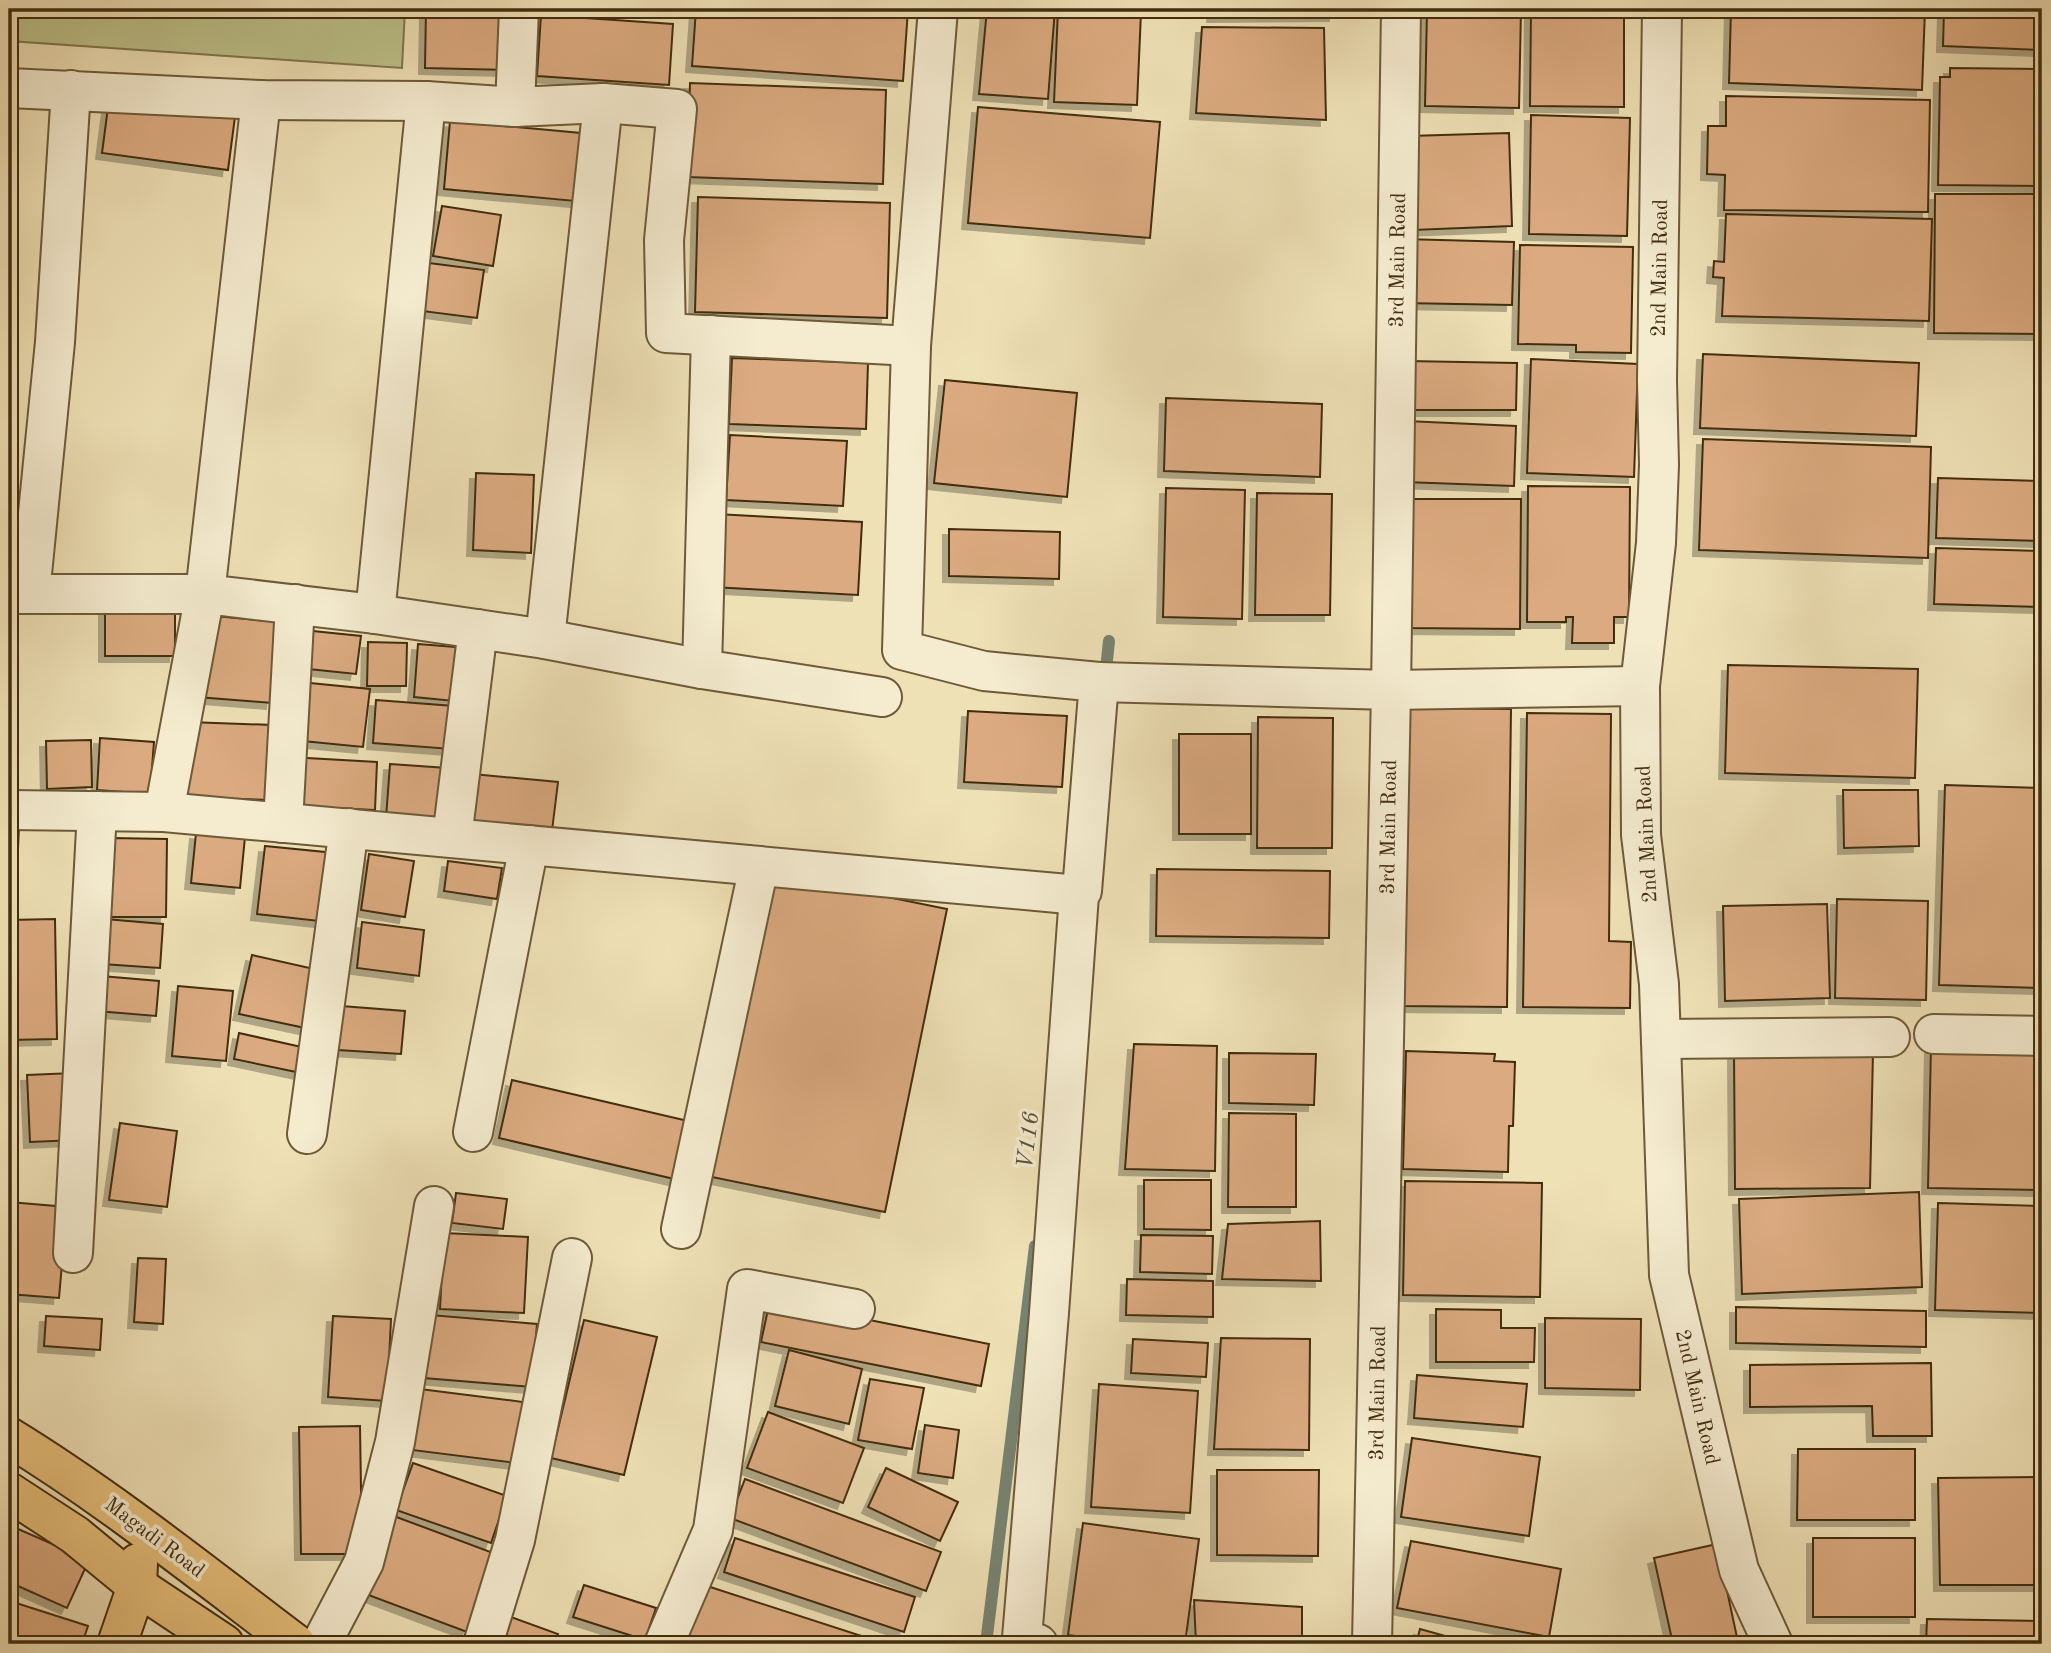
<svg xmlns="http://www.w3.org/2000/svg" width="2051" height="1653" viewBox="0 0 2051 1653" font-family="'Old Standard TT',serif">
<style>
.green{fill:#bdc28b;stroke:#80784d;stroke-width:2}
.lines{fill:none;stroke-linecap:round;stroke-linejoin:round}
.stream{stroke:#778371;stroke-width:12}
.building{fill:#dbaa80;stroke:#432d0f;stroke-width:2;filter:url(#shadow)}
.minor-casing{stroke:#6e5a39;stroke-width:42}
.major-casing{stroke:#432d0f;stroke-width:42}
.minor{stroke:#f5ecd0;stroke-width:38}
.major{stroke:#e8c07b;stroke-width:38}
.labels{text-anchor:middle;stroke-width:7;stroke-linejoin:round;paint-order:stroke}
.street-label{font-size:21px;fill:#432d0f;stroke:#f5ecd0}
.water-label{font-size:23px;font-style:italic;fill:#595138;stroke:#f5ecd0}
</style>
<defs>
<filter id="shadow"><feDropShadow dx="-6" dy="6" stdDeviation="0" flood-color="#0004"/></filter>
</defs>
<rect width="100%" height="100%" fill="#efe1b6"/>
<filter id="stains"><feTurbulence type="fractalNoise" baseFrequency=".00286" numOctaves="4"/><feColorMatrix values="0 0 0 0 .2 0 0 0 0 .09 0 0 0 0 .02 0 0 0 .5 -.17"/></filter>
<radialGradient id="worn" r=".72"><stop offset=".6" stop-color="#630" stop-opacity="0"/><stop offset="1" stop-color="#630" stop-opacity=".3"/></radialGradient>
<polygon class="green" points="9,9 405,9 402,68 9,41"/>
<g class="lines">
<g class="stream">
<polyline points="1105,679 1109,641"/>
<polyline points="986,1644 1035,1246"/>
</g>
</g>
<g class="building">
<polygon points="426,9 509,9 508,70 425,68"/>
<polygon points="696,9 908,9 903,81 692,66"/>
<polygon points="987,9 1055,9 1048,99 979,94"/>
<polygon points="1058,9 1141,12 1137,105 1054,102"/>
<polygon points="1214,9 1335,9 1335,15 1213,16"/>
<polygon points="1427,9 1521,9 1519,108 1425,106"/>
<polygon points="1531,9 1624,9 1624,107 1530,106"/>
<polygon points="1731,9 1925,9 1922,90 1729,83"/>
<polygon points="1944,9 2042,9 2042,50 1943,46"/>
<polygon points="541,15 673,24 669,85 537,76"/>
<polygon points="1202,27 1324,28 1326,120 1196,113"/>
<polygon points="1950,68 2042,69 2042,186 1938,185 1940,77 1950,77"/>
<polygon points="690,83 886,90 883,184 687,177"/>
<polygon points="110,92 236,109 228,170 102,153"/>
<polygon points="1726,96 1930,100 1928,212 1724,210 1725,175 1707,174 1708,126 1726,126"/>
<polygon points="978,107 1160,122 1150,238 968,223"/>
<polygon points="1531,115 1630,118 1627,236 1529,234"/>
<polygon points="450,121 592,134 586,202 444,189"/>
<polygon points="1509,133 1512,226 1413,230 1409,136"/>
<polygon points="1935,194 2042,194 2042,334 1934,333"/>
<polygon points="698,197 890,203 887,318 695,312"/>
<polygon points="442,206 501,215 493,266 433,256"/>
<polygon points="1726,214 1932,219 1929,321 1722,316 1724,278 1713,277 1714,261 1724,262"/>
<polygon points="1403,239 1514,242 1512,305 1401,303"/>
<polygon points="1520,245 1633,247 1631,353 1576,352 1576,345 1518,344"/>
<polygon points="429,263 484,270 477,318 422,311"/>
<polygon points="1703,354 1919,363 1916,436 1700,428"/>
<polygon points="732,358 868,363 866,429 729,424"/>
<polygon points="1531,359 1638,364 1634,477 1527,473"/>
<polygon points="1407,361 1517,363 1516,410 1407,410"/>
<polygon points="945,380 1077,393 1067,497 934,483"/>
<polygon points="1166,398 1322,404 1320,477 1164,471"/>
<polygon points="1406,421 1516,426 1514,486 1404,482"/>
<polygon points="730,435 847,441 843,506 726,500"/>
<polygon points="1703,439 1931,447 1928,558 1699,550"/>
<polygon points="476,473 534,475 531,553 473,550"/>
<polygon points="1938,478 2042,481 2042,541 1936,538"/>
<polygon points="1528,486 1630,487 1629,617 1614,617 1614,643 1572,643 1573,617 1566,617 1566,622 1527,622"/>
<polygon points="1166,488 1245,490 1242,619 1163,617"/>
<polygon points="1257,493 1332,494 1330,615 1255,615"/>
<polygon points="1403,499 1521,499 1520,629 1403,628"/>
<polygon points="716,514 862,522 858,595 712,587"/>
<polygon points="9,525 22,527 16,570 9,569"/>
<polygon points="949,529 1060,532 1059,579 949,576"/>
<polygon points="1936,548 2042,551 2042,607 1934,604"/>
<rect x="105" y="607" width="70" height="49"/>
<polygon points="204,615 279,622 272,703 197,697"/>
<polygon points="303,630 361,636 356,674 299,668"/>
<polygon points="368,642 407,643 406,686 367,686"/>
<polygon points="418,644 468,648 464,702 414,697"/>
<polygon points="1728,665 1918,669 1915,778 1725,773"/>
<polygon points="300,682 370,689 363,747 293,740"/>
<polygon points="376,700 454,706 451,749 373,743"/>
<polygon points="1401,708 1511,709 1507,1007 1397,1006"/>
<polygon points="968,711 1067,716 1062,787 964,782"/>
<polygon points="1527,713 1611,714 1609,941 1631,942 1630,1008 1523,1007"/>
<polygon points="1258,717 1333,718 1332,848 1257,848"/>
<polygon points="188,722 273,725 270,800 185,797"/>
<rect x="1179" y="734" width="72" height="100"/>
<polygon points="100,738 154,742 150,794 97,790"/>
<polygon points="91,740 92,787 47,789 46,741"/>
<polygon points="289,757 377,762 375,810 287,806"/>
<polygon points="390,764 447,768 443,823 386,818"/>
<polygon points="462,773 558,782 551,839 457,830"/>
<polygon points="1945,785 2042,788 2042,988 1939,985"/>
<polygon points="1843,790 1918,790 1919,846 1844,848"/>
<polygon points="9,826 19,826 16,893 9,892"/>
<polygon points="196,833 245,837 240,888 191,883"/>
<polygon points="111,838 167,839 166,917 109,917"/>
<polygon points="265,846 335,853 328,922 257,914"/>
<polygon points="369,854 414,861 405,917 361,910"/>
<polygon points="448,861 502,868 497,899 444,891"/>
<polygon points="1157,869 1330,871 1329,938 1156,936"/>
<polygon points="764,872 947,909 885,1212 702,1175"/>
<polygon points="1837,899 1928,901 1926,1000 1835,998"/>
<polygon points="1827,904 1830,998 1725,1001 1723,906"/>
<polygon points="55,919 57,1039 9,1040 9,920"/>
<polygon points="105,919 163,924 160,968 102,964"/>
<polygon points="362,922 424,930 419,976 357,968"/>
<polygon points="252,955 323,971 310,1029 239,1014"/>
<polygon points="101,976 159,981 156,1016 97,1011"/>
<polygon points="178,986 233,991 226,1061 172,1056"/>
<polygon points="341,1006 405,1011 401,1054 338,1050"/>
<polygon points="239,1033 306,1048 301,1073 234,1059"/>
<polygon points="1134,1044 1217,1046 1215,1171 1125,1169"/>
<polygon points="1931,1045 2042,1047 2042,1190 1928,1188"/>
<polygon points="1406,1051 1495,1054 1494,1061 1515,1062 1513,1126 1509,1126 1508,1172 1403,1169"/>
<polygon points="1734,1052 1873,1052 1870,1188 1735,1189"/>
<polygon points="1229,1053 1316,1054 1314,1105 1229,1103"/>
<polygon points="74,1073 77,1140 30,1142 27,1075"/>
<polygon points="512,1080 701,1124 687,1182 499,1138"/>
<polygon points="1229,1113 1296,1114 1296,1207 1228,1207"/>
<polygon points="120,1123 177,1131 167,1207 109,1200"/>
<polygon points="1144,1180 1211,1180 1211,1230 1144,1229"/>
<polygon points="1405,1181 1542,1183 1540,1297 1403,1295"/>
<polygon points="1919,1192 1922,1287 1742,1294 1739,1199"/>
<polygon points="456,1193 507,1199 503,1229 452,1223"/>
<polygon points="9,1202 67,1207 59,1298 9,1294"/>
<polygon points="1938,1203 2042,1206 2042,1313 1935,1310"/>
<polygon points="1320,1221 1321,1281 1222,1279 1228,1224"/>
<polygon points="444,1233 528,1237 524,1313 440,1309"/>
<polygon points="1141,1235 1213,1236 1212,1274 1140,1272"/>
<polygon points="138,1258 166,1259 163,1324 134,1322"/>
<polygon points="1127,1279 1213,1281 1213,1317 1126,1315"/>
<polygon points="770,1300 989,1344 981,1386 761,1342"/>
<polygon points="1736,1307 1926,1311 1926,1347 1736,1343"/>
<polygon points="1436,1309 1501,1310 1501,1328 1535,1328 1534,1362 1436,1362"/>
<polygon points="430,1315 537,1324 532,1387 424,1378"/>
<polygon points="46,1316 102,1319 100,1350 44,1346"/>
<polygon points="333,1316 391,1319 387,1401 328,1397"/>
<polygon points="1545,1318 1641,1319 1640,1390 1545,1388"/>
<polygon points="584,1320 657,1337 624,1475 551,1458"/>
<polygon points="1221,1338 1310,1339 1309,1450 1214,1449"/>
<polygon points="1133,1339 1208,1343 1206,1377 1131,1373"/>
<polygon points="789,1350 862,1369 849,1424 775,1406"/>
<polygon points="1931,1363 1932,1436 1873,1436 1872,1406 1750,1407 1750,1365"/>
<polygon points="1417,1375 1527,1384 1523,1427 1414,1418"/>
<polygon points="870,1379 924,1388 912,1449 858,1440"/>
<polygon points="1099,1384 1198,1391 1190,1513 1091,1507"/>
<polygon points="412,1388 523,1402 516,1463 404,1449"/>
<polygon points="768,1412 864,1448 843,1503 747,1468"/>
<polygon points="925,1425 959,1430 953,1478 918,1473"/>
<polygon points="360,1426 362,1554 301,1554 299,1427"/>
<polygon points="1412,1438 1540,1457 1529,1536 1401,1517"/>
<polygon points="1798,1449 1915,1449 1915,1520 1797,1520"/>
<polygon points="413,1463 507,1496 491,1543 396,1510"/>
<polygon points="886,1468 958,1502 940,1541 868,1507"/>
<polygon points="1217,1470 1319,1470 1318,1556 1217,1555"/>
<polygon points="2042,1477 2042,1585 1940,1585 1938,1478"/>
<polygon points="745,1479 941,1552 926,1591 730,1518"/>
<polygon points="391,1515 496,1554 467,1632 363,1593"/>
<polygon points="1083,1523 1199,1539 1185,1644 1136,1644 1068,1635"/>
<polygon points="9,1525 89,1560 67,1608 9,1582"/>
<polygon points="735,1538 915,1597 904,1632 724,1572"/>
<rect x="1813" y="1538" width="102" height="79"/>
<polygon points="1411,1541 1561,1569 1549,1637 1397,1608"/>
<polygon points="1717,1544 1738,1642 1673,1644 1654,1558"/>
<polygon points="701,1584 886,1644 681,1644"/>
<polygon points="584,1585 656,1608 645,1640 573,1617"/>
<polygon points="1194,1600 1302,1607 1302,1644 1196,1644"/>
<polygon points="13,1602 88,1626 82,1644 9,1644 9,1615"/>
<polygon points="508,1616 558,1634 555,1644 498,1644"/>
<polygon points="1927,1619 2042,1621 2042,1644 1926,1644"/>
<polygon points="1420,1629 1474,1644 1416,1644"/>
</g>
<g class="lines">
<g class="minor-casing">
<g id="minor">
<polyline points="938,9 911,346 902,650 984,671 1099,682 1082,891 1079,895 1049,1313 1022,1638 1038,1644"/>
<polyline points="1662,9 1657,381 1659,465 1656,543 1640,686 1641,835 1659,984 1669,1275 1739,1570 1773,1644"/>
<polyline points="9,88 261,100 426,101 515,107 603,103 677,109 664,240 666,333 911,346"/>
<polyline points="515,107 519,9"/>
<polyline points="711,335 702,669 882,697"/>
<polyline points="9,594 30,594 55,342 71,90"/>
<polyline points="30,594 205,594 375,614 545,639 603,103"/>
<polyline points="375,614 426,101"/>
<polyline points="545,639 702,669"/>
<polyline points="1099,682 1391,690 1640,686"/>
<polyline points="9,810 164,812 1079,895"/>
<polyline points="164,812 205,594 261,100"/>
<polyline points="283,823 295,604"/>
<polyline points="452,838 478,629"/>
<polyline points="1934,1034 2042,1036"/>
<polyline points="1661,1039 1890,1037"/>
<polyline points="473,1132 529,845"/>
<polyline points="307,1134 349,828"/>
<polyline points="681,1229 759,866"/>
<polyline points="73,1253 97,811"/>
<polyline points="321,1644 364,1562 395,1442 434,1206"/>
<polyline points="483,1644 515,1540 572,1258"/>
<polyline points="664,1644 713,1530 747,1289 855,1309"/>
<polyline points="1372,1644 1391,690 1401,9"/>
</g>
</g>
<g class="major-casing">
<g id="major">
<path d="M9,1437C110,1499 202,1573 296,1644"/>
<polyline points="9,1492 75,1535 137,1586 224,1644"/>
<polyline points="117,1644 137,1586 138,1563"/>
</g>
</g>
<use href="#minor" class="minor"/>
<use href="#major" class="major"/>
</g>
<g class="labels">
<g class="street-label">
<text transform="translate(1397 260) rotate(-89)" y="7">3rd Main Road</text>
<text transform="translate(1659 268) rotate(-89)" y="7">2nd Main Road</text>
<text transform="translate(1388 827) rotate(-89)" y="7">3rd Main Road</text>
<text transform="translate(1646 834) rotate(-93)" y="7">2nd Main Road</text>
<text transform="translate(1377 1393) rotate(-89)" y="7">3rd Main Road</text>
<text transform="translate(1698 1397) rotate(77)" y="7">2nd Main Road</text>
<text transform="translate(155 1537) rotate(37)" y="7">Magadi Road</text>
</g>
<g class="water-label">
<text transform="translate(1027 1140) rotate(-83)" y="8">V116</text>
</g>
</g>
<rect width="2051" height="1653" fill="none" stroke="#efe1b6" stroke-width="35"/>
<rect x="10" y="10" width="2030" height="1632" fill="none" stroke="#432d0f" stroke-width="3.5"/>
<rect x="18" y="18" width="2016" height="1618" fill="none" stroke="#432d0f" stroke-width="2"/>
<rect width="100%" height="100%" filter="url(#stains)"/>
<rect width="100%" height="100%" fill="url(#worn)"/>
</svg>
